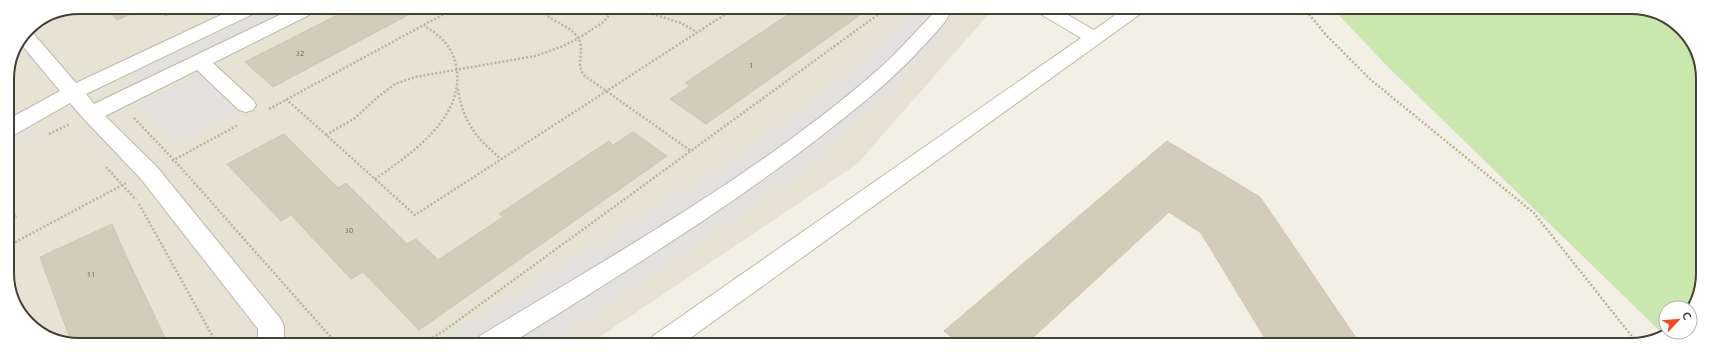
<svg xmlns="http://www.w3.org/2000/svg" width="1710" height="352" viewBox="0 0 1710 352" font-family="Ubuntu,sans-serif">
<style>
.residential{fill:#e6e2d4}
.green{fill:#cae7ae}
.parking{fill:#e3e1de}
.building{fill:#d4ccbb;stroke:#cfc4ae}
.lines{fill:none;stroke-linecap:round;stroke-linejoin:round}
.minor-casing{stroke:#beb8a8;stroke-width:2}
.path{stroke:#bfb49a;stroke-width:2.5;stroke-dasharray:2 2;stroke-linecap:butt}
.minor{fill:#fff;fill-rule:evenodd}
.labels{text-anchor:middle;stroke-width:3;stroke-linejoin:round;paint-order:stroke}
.number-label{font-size:8px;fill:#696356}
.rim{fill:none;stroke:#454035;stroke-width:2}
</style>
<rect width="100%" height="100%" fill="#f2efe5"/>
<polygon class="residential" points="79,7 994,8 857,164 589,344 65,344 28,324 8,287 7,74 28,28 52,12"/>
<polygon class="green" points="1332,8 1645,8 1682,28 1702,65 1702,287 1690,308 1666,308 1667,332 1663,334 1388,67"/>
<g class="parking">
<polygon points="259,7 306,7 143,86 127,70"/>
<polygon points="914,8 932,8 928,16 923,21 949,32 897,88 824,146 833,152 548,344 433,344 721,168 783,124 862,62 913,11"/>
<polygon points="198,75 237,111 177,143 139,104"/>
<polygon points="31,127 37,135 8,149 8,138"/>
</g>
<g class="building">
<polygon points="105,7 147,7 117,20"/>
<polygon points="157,7 185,7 165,16"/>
<polygon points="353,7 423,7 273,87 245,62"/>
<polygon points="798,8 870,8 706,124 670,99 690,86 685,83"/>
<polygon points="633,132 667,156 419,330 363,272 351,279 291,215 281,221 227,164 284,134 338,188 346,183 407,244 416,239 438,260 503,217 499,214 609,141 613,145"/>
<polygon points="1167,141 1260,197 1361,345 1269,345 1201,233 1169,212 1026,344 960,344 944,331"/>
<polygon points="8,205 17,217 8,222"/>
<polygon points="112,224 126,256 168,344 72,344 40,257"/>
</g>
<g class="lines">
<g class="minor-casing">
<g id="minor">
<polygon points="238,7 262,7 259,11 86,94 94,104 296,7 320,7 317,11 213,63 253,100 256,105 253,110 246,112 239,110 197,70 105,116 157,167 280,318 284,326 284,344 258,344 258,329 141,179 84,119 70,103 14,135 8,137 7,120 60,91 21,44 27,31 32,32 76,83"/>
<path d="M934,8H952C947,22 937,31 927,42C910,61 891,79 871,96C759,190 634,266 510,344H476L480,336C616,253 759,174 880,68C898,52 914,33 931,16Z"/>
<polygon points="1034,8 1056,8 1094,30 1125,8 1146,8 1143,12 682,344 649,344 653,336 1081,38 1037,12"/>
</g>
</g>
<g class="path">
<path d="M540,7C550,24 569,23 578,38C586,50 574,65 585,76L691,151"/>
<polyline points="638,7 646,12 681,23 697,32"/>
<polyline points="1304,8 1326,35 1371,80 1534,213 1638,344"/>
<path d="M458,89C463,122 476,138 501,159"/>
<polyline points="286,99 415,215 735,8"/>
<polyline points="269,109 457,7"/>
<polyline points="134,118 174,160 337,344"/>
<polyline points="49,134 70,124"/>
<polyline points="326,135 355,118 379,96 395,84 415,77 535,56 561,47 579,38 602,23 617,7"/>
<polyline points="172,161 238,125"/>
<polyline points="106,167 136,200"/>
<path d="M375,179C411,154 467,116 456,65C452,47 441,35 424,26"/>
<polyline points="139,204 217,344"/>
<polyline points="8,246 126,183"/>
<polyline points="422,344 445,330 887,8"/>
</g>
<use href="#minor" class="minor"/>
</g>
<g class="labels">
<g class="number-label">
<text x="300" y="56">32</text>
<text x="751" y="68">1</text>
<text x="349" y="233">30</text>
<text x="91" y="277">11</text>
</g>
</g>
<path d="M0 0H1710V352H0ZM79 14H1631A65 65 0 0 1 1696 79V273A65 65 0 0 1 1631 338H79A65 65 0 0 1 14 273V79A65 65 0 0 1 79 14Z" fill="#fff" fill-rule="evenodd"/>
<path class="rim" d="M79 14H1631A65 65 0 0 1 1696 79V273A65 65 0 0 1 1631 338H79A65 65 0 0 1 14 273V79A65 65 0 0 1 79 14Z"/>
<g transform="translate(1678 320) rotate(64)"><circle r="19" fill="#ffffff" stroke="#b5b3ae"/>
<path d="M0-3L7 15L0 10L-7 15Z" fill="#f74718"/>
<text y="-6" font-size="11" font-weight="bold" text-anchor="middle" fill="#454035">С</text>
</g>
</svg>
